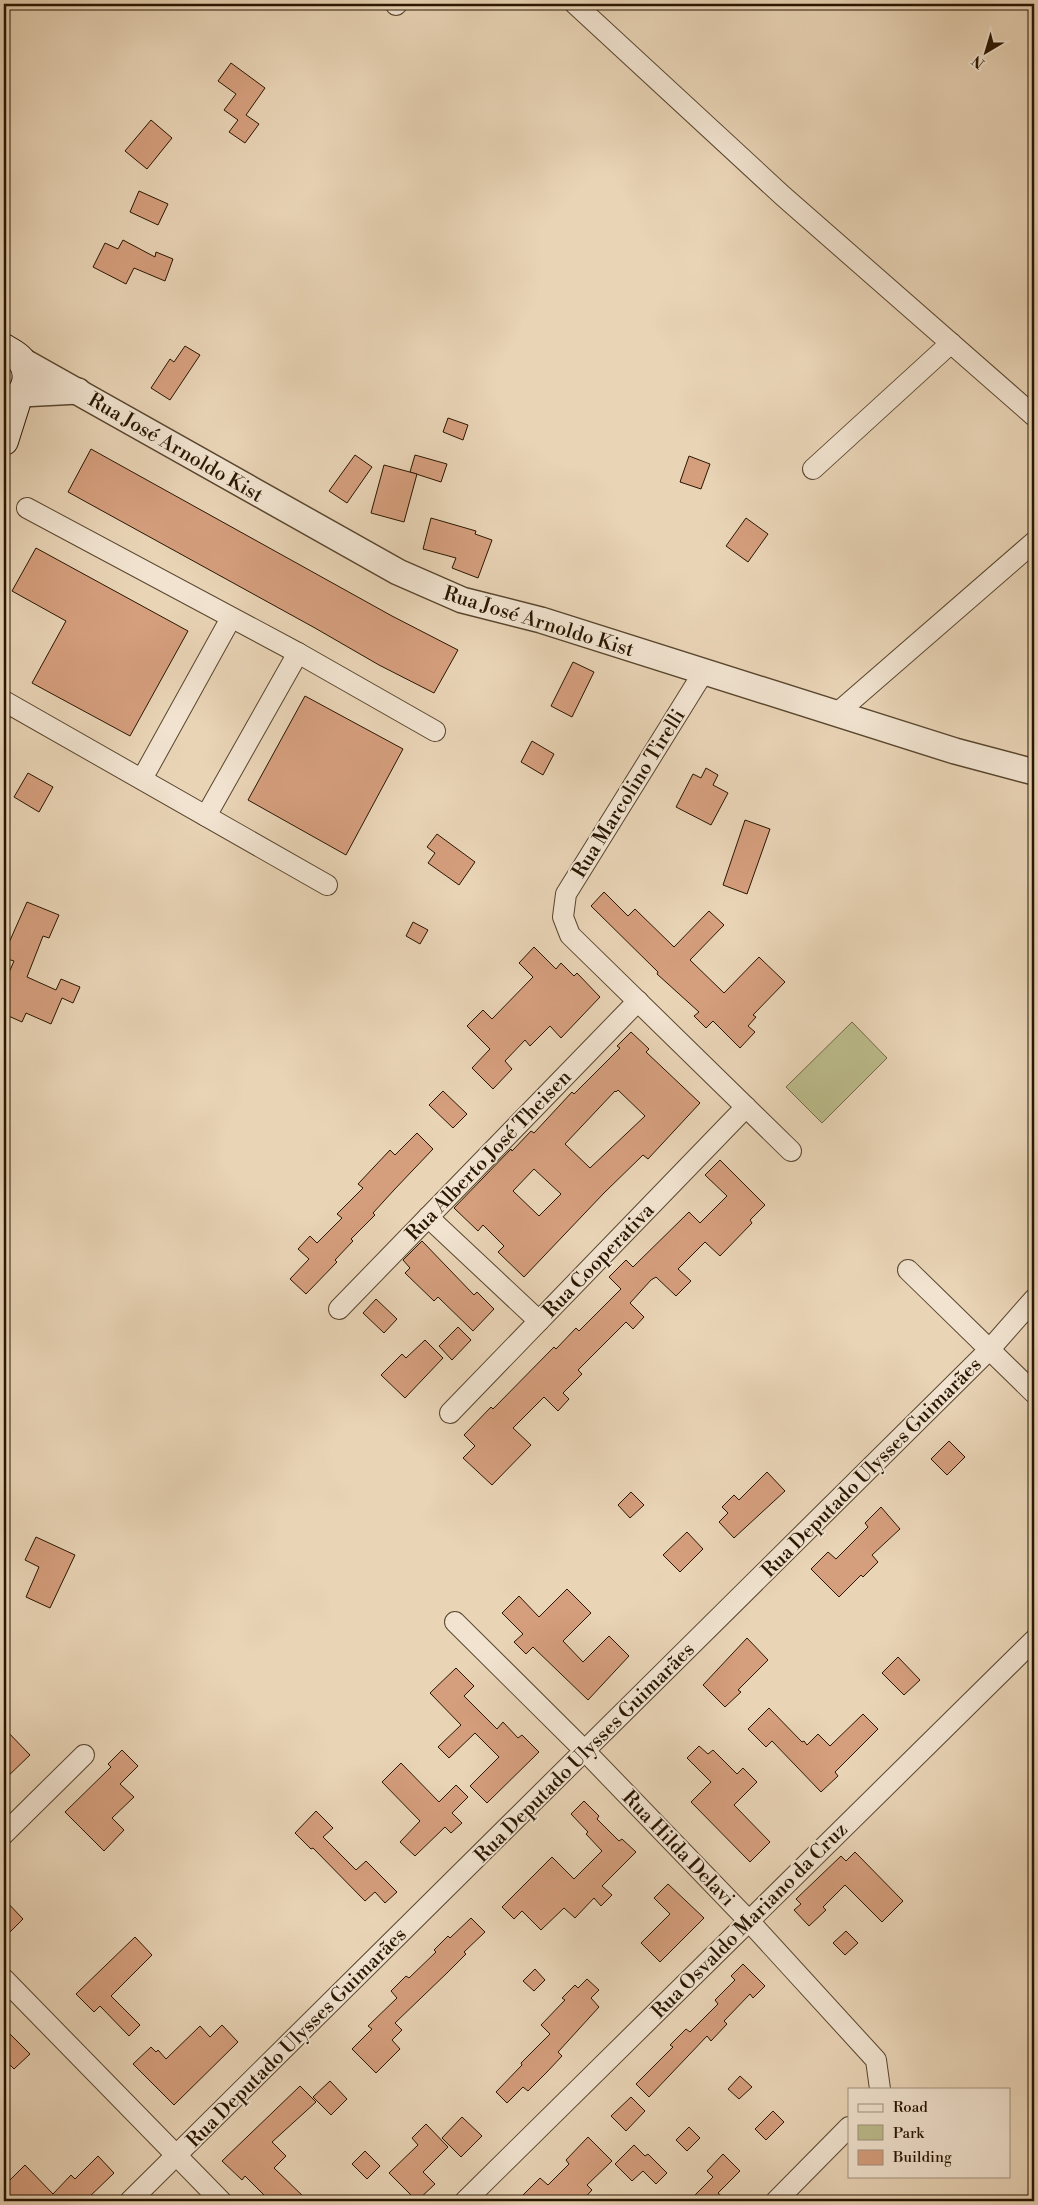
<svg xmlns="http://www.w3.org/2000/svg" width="1038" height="2205" viewBox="0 0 1038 2205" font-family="'Libre Bodoni',serif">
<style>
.green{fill:#bbbb8b;stroke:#726846}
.building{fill:#d59e7d;stroke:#291600;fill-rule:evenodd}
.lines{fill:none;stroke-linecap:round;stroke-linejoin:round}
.minor-casing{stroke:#59462e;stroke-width:22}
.tertiary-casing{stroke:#59462e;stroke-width:28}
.secondary-casing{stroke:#291600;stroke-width:30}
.minor{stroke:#f1e3d0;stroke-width:20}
.tertiary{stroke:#f1e3d0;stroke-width:25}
.secondary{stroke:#f1e3d0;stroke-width:28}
.labels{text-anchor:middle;stroke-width:4;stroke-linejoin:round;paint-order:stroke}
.street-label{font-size:20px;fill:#291600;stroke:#f1e3d0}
</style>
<rect width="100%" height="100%" fill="#e9d4b6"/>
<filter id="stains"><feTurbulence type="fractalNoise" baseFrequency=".004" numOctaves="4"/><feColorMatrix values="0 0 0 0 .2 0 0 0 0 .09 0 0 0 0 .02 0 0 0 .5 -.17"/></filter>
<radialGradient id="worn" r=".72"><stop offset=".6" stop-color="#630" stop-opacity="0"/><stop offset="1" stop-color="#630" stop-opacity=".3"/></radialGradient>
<polygon class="green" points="852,1022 887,1058 822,1123 786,1087"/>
<g class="building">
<polygon points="231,63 265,88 246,115 259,124 245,143 229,132 238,120 224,110 236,94 218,81"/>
<polygon points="151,120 172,138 147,169 125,151"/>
<polygon points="139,191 168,204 158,225 130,212"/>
<polygon points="123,240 155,257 156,252 173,259 165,281 134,268 126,284 93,267 105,243 118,249"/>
<polygon points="185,346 200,355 170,400 151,388 170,359 174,362"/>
<polygon points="448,418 468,425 463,440 443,432"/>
<polygon points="91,449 392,616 458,650 434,693 379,665 315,628 68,492"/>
<polygon points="355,455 372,467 347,503 329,491"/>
<polygon points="415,455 447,464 441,482 410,472"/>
<polygon points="689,456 710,464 701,489 680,482"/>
<polygon points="384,465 417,474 404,522 371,513"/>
<polygon points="431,518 476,531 475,534 492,540 478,578 452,568 456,558 423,549"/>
<polygon points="746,518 768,534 748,562 726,546"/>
<polygon points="36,548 188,631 130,736 32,683 66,621 12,591"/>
<polygon points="573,662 594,672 572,717 551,706"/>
<polygon points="305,696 403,749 346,855 248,800"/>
<polygon points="532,741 554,754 543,775 521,762"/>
<polygon points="706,768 718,775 713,785 728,793 711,825 676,807 693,774 701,778"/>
<polygon points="28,773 53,787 39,812 14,797"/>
<polygon points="745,820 770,829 747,894 723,885"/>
<polygon points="437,834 475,862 459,885 428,863 435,853 427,847"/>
<polygon points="604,892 628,916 635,909 674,947 709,911 724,925 690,960 724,993 759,957 785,982 753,1015 756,1017 748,1026 755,1032 740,1048 713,1021 706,1028 694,1016 699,1012 657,974 658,972 591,906"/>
<polygon points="27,902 59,915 49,938 43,936 27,977 56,990 61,979 80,987 73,1003 62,998 51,1024 26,1013 22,1022 4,1014 4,984 14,961 4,958 4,954"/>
<polygon points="413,922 428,930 420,944 406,936"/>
<polygon points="534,947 556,969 561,963 574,976 577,973 600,997 561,1038 550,1026 530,1046 525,1040 505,1061 512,1069 493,1089 472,1068 490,1049 467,1026 483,1010 492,1019 533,977 519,963"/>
<path d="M631,1032L649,1049L646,1052L700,1103L648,1159L643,1155L604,1193L524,1277L498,1252L504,1246L483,1225L478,1231L454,1208L511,1149L512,1151L531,1131L534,1133L572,1092L574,1094L620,1048L617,1046ZM618,1090L645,1116L590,1168L565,1144L615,1091L616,1092ZM534,1169L561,1194L539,1216L513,1191Z"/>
<polygon points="443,1091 467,1114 453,1128 429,1105"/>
<polygon points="417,1133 433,1149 394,1190 373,1213 375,1215 351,1239 353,1241 335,1260 337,1262 306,1294 290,1279 309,1259 298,1249 310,1236 317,1243 342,1218 337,1214 363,1188 358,1184 390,1150 395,1155"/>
<polygon points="720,1160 765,1205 750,1220 752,1223 720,1256 705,1242 678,1269 691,1281 676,1296 656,1277 651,1280 630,1303 644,1317 633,1329 626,1322 578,1370 582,1374 563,1393 569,1399 558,1411 544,1397 513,1428 531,1445 492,1485 463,1458 475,1446 464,1435 491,1407 493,1409 554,1347 556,1349 576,1328 579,1331 621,1289 609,1277 626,1260 633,1267 689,1212 700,1223 727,1196 705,1175"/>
<polygon points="422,1241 474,1295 477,1292 494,1309 473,1331 438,1297 434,1301 405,1273 410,1268 403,1260"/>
<polygon points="376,1299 397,1319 384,1333 363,1313"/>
<polygon points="458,1327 471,1340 452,1360 439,1346"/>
<polygon points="425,1340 443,1358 405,1398 381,1375 402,1354 406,1358"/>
<polygon points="949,1441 965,1457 947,1475 931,1459"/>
<polygon points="767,1472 785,1491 734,1538 719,1522 728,1513 722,1507 734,1495 739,1500"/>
<polygon points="631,1492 644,1505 630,1518 618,1505"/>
<polygon points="881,1507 900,1529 872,1555 878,1562 863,1577 861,1575 839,1597 811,1569 828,1552 836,1559 868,1527 865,1523"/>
<polygon points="687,1532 703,1549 680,1572 663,1555"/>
<polygon points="36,1537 75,1555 50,1608 26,1597 39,1567 25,1560"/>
<polygon points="567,1589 591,1613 563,1641 583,1662 609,1636 629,1656 588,1700 533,1647 526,1654 514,1642 523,1634 502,1613 519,1596 539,1617"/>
<polygon points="747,1638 768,1660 738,1690 741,1692 725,1707 703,1685"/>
<polygon points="898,1657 920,1680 904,1695 882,1673"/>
<polygon points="456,1668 474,1686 464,1696 497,1729 503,1722 518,1738 522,1735 539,1752 487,1803 470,1786 499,1757 475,1733 449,1758 438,1747 461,1725 430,1693"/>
<polygon points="769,1708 802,1742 804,1741 807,1745 818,1734 830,1746 863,1714 878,1729 835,1772 838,1776 821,1792 772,1741 766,1747 748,1729"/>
<polygon points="4,1728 30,1755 4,1780"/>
<polygon points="699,1746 708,1754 713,1750 737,1774 743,1768 757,1782 734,1805 770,1842 750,1862 691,1802 711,1782 687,1758"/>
<polygon points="122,1750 138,1766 120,1784 134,1797 112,1818 124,1830 104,1851 65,1812 111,1767 108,1764"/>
<polygon points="401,1763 439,1802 456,1785 468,1797 452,1813 462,1823 451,1833 445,1827 415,1856 400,1842 420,1821 382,1782"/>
<polygon points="584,1801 599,1816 597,1819 619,1841 622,1839 636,1852 602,1886 612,1895 601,1906 594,1898 575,1918 564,1908 541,1930 522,1911 514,1919 502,1907 552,1857 574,1879 602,1851 586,1834 588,1832 571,1814"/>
<polygon points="316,1811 333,1828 323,1837 356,1870 366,1861 397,1892 385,1903 375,1892 365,1901 313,1848 311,1849 295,1833"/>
<polygon points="855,1852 903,1901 882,1922 845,1885 823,1907 826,1910 809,1926 794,1910 801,1904 796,1899 841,1856 846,1861"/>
<polygon points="668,1884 704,1918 660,1962 641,1943 670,1914 654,1898"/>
<polygon points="4,1899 23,1919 4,1938"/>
<polygon points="471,1918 485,1932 464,1952 466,1954 448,1972 395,2023 402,2030 392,2040 400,2049 376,2073 352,2049 372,2029 368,2026 397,1998 391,1991 406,1976 409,1978 436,1952 434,1950 448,1936 450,1938"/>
<polygon points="846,1931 858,1943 845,1955 833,1943"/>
<polygon points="135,1937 152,1955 111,1996 140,2025 129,2036 100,2006 94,2012 76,1994"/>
<polygon points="743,1964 765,1986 753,1998 750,1994 724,2021 727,2024 711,2041 707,2036 649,2097 636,2084 673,2047 670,2045 686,2029 690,2032 718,2004 715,2000 735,1980 731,1976"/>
<polygon points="535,1969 545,1980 534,1991 523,1981"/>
<polygon points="587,1979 599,1990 591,1998 599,2007 558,2052 562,2056 547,2072 528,2091 523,2087 507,2103 496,2092 522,2065 521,2063 550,2034 541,2025 565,2000 562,1998 575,1985 578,1988"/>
<polygon points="222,2025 238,2042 174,2105 133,2064 151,2047 156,2052 158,2050 166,2059 200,2026 210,2037"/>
<polygon points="4,2028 30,2054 14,2069 4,2059"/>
<polygon points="740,2076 752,2087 739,2099 728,2089"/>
<polygon points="330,2081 347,2099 331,2115 313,2097"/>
<polygon points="300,2086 316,2102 272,2142 286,2156 274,2168 308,2201 270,2201 245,2176 242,2180 222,2161"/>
<polygon points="631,2097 645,2111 626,2131 611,2116"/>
<polygon points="773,2111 784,2122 766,2140 755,2129"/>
<polygon points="462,2117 482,2136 461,2157 442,2138"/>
<polygon points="426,2124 448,2147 423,2172 435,2184 417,2201 389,2173 418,2145 412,2138"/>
<polygon points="689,2127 700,2138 687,2151 676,2140"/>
<polygon points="588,2137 612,2161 587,2185 592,2190 582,2201 517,2201 540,2178 548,2185 569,2164 566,2160"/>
<polygon points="634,2145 645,2156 648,2154 667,2173 656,2184 643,2171 632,2181 615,2164"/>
<polygon points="365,2151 380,2166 367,2179 352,2164"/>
<polygon points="723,2154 740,2171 718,2193 727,2201 689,2201 713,2177 707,2171"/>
<polygon points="98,2156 114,2173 85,2201 4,2201 4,2186 25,2165 53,2194 71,2175 75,2179"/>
</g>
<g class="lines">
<g class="minor-casing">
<g id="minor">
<polyline points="575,4 783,196 1034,416"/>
<polyline points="396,5 397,4"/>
<polyline points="813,469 951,343"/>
<polyline points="27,508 298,653 435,731"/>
<polyline points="703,673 566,894 563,917 570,935 791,1151"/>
<polyline points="4,701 327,885"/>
<polyline points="836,714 1034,542"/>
<polyline points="142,779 231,618"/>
<polyline points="206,816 298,653"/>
<polyline points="428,1217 539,1321"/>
<polyline points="908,1270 1034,1393"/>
<polyline points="339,1309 638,1001"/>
<polyline points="450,1413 746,1107"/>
<polyline points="455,1622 585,1751 748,1920 876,2060 880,2089"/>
<polyline points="4,1834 84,1755"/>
<polyline points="4,1979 221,2201"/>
<polyline points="130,2201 990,1349 1034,1299"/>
<polyline points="465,2201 1034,1640"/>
<polyline points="776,2201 849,2127"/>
</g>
</g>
<g class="tertiary-casing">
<g id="tertiary">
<polyline points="21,360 398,572 462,600 541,620 955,751 1034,772"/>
<polyline points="21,394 78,391"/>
</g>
</g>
<g class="secondary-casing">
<g id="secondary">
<path d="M4,348C10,352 16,354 21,360C34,377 23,400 4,405"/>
<polyline points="4,441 17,400"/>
</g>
</g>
<use href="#minor" class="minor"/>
<use href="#tertiary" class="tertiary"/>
<use href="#secondary" class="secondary"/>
</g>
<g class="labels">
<g class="street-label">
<text transform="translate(176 447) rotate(30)" y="7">Rua José Arnoldo Kist</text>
<text transform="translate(539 621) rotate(17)" y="7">Rua José Arnoldo Kist</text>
<text transform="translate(628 793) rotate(-58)" y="7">Rua Marcolino Tirelli</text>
<text transform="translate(488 1155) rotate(-46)" y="7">Rua Alberto José Theisen</text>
<text transform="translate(598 1260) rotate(-46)" y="7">Rua Cooperativa</text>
<text transform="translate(871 1467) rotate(-45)" y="7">Rua Deputado Ulysses Guimarães</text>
<text transform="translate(584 1752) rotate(-45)" y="7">Rua Deputado Ulysses Guimarães</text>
<text transform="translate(679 1848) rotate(46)" y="7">Rua Hilda Delavi</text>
<text transform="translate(749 1920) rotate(-45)" y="7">Rua Osvaldo Mariano da Cruz</text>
<text transform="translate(296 2037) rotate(-45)" y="7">Rua Deputado Ulysses Guimarães</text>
</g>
</g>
<rect width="1038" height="2205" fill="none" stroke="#e9d4b6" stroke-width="20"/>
<rect x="5" y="5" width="1028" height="2195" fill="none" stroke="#291600" stroke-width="2.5"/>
<rect x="10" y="10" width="1018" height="2185" fill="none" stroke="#291600"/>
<rect x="848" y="2088" width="162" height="90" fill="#f1e3d0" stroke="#a1917d"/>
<rect x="858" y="2104" width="25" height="8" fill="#f1e3d0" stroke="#a1917d"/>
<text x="893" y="2112" font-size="15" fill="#291600">Road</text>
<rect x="858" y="2125" width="25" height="15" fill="#bbbb8b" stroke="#a1917d"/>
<text x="893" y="2138" font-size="15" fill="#291600">Park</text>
<rect x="858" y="2150" width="25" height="15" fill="#d59e7d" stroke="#a1917d"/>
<text x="893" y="2162" font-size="15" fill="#291600">Building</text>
<g transform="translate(986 52) rotate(218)" stroke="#f1e3d0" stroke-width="4" paint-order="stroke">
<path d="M0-4L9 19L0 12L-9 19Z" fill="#291600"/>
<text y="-8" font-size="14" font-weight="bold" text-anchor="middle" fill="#291600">N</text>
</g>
<rect width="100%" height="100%" filter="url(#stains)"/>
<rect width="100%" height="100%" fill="url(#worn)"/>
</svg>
